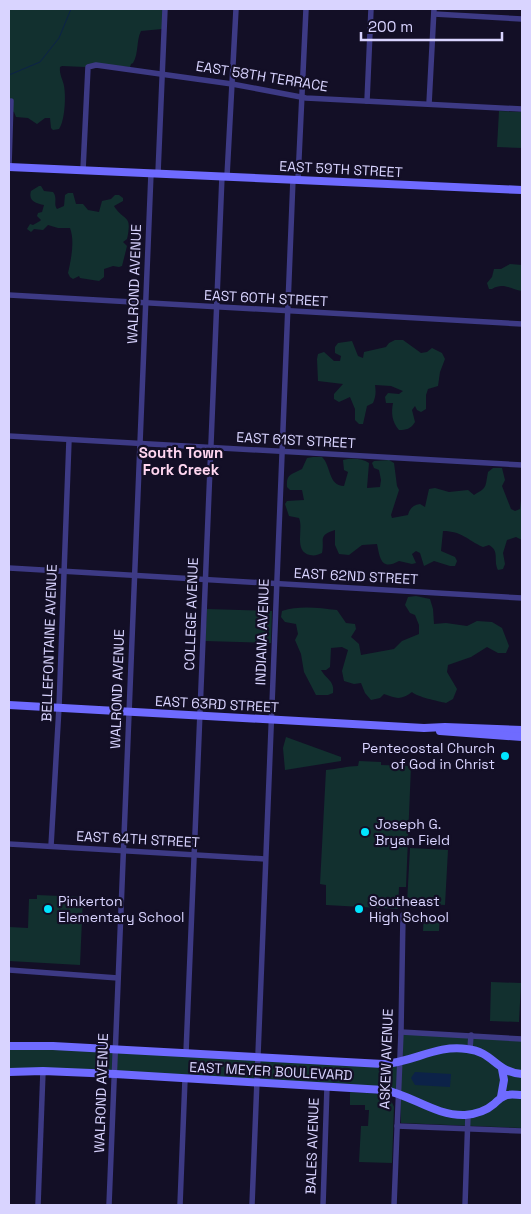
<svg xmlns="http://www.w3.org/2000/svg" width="531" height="1214" viewBox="0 0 531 1214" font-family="'Space Grotesk',sans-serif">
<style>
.green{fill:#12302f}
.water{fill:#0c2248}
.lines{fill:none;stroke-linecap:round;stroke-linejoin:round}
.stream{stroke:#0c2248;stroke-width:1}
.street{stroke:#3d3a85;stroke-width:5.5}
.secondary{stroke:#6f6bff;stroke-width:8}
.poi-dot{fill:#00e5ff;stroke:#130f26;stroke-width:2}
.labels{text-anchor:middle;stroke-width:4.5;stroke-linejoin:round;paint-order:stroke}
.street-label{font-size:14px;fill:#d9d4ff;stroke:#130f26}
.poi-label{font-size:14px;fill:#d9d4ff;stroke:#130f26;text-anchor:start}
.neighbourhood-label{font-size:15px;font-weight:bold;fill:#ffd6f0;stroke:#130f26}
</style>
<rect width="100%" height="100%" fill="#130f26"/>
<g class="green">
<path d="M9,9H163L162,29L141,31C136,41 139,53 133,63L131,64L130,67L90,64L85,67L62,66L60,67C59,74 63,80 64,86C66,96 65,121 59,129L53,130L51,128L50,118H45L37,124L28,118L16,117L14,112L9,110Z"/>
<polygon points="499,111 522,112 522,148 497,147"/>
<path d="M39,186H41L44,191L53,192C58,198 53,204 57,209L64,206L65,195L68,193H73L76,204H83L88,210L99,212L102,201L111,199L115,195H119L123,198V201L114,206C124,222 133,214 127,239L123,242L127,246L122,266L119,267L113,266L104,269V277L99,281L80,278L79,276L73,279L70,277L68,273C71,260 75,241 70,228H58L48,225L43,230L34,229L31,232L27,229L30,224L33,225L40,221L41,220L37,216L38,213L42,212L44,205C36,203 28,201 31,191Z"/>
<path d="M510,264L522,265V291C511,289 503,282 492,289H489L487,283L492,277L494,269H501Z"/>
<path d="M395,340H403L421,353L427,352L432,348L442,353L445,359L440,372L438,386L428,389L426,395V409L421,412L417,410L415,406L412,410L415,422C411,429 406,430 399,430C392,422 391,413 393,403H386L385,397L388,393L399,394L403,391L391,386L375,385C376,392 376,396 373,403L367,406L363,424H359L355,420V409L350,397L339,402L334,399V394L343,384L318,381L317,359L318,354L324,352L334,361H340L341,356L335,353V347L338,343L352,341L358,356L363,358L364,352L386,347L389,343Z"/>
<path d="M313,457H322C331,465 328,486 344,486L348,472L344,470L343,460C351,458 362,458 369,463L367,488L380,487L381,480L379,470L374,468L372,463L374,461L389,460L394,463L397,486L399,490L391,515L392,518L408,515C410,508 413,505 420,504L425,507L429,489L435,488L449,492L468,490L474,495C488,487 485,487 488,472L493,468H502L505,480L502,486L511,509L515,511L520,509L522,491V540L516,537L507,540L503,553L505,564L503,569L498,570C493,560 500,551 489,545L483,547C467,540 462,531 443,531L441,551L455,557L457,561L455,566H450L434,561L424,566L420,553L416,551L412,554L416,563L412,564L399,561C381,571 380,558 377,544L362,545L349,555L339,554L335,545V530C317,536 325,539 322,553C317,555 315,556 310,555C293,551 304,529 299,518L289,516L285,504L287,501L304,500L302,490H290L287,487C286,474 291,475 302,469L307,458Z"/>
<path d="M416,596L430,599L433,609L434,624L446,623L467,626L477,621L492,622L502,628L509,646L506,653H498L487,647L471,657L448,665L447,672L457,689L453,699L446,703C438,701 417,697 412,692C401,700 397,699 384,694L380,698L371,700L365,693L361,683L354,684L344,681L342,671L348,650L342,647L331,648L330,667L326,670H321C326,679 335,681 333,693L328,695H316L304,672L301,654L295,640L298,634L296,624L285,622L281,617L282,611C300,605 319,608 337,610L346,623L355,624L356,629L351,637L359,644L361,655L394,649L402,641L419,634V625L415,615L410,613L405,605L408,597Z"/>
<polygon points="207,609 272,611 271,643 205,641"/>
<polygon points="286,737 341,757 341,761 285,770 283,748"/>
<path d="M359,761L381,762V765L411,766L406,887H399L398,909L326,905V885L320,884L326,770C338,769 347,766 358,766Z"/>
<polygon points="410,848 448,850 445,905 407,903"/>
<polygon points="37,895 83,897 80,965 9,961 9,927 28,928 29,899 37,899"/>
<polygon points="424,914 440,914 439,931 423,931"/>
<polygon points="491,982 521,983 519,1022 490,1021"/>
<polygon points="403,1034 522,1041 522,1128 401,1123 400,1100 391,1089 9,1069 9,1048 52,1048 403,1063"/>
<polygon points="350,1092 385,1094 390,1098 394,1107 392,1163 359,1162 361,1126 368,1126 369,1110 365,1110 365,1105 350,1105"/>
</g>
<polygon class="water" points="415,1072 451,1074 450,1087 415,1085 411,1078"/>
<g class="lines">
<polyline class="stream" points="9,75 40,62 59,38 71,9"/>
<g class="street">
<polyline points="434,14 522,19"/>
<polyline points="367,101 371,9"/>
<polyline points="429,104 434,9"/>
<polyline points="9,166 11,101"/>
<polyline points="83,170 88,67 96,65 232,84 306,98 522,109"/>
<polyline points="158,173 165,9"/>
<polyline points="227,176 236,9"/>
<polyline points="298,179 306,9"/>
<polyline points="9,295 522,324"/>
<polyline points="9,436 522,465"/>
<polyline points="9,568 522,598"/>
<polyline points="9,844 265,859"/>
<polyline points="51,846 59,707 69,440"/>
<polyline points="9,970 118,978"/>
<polyline points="401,1032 522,1039"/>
<polyline points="470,1049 471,1035"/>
<polyline points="186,1053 222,176"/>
<polyline points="397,1126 522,1131"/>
<polyline points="38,1205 43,1071"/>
<polyline points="109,1205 151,173"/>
<polyline points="180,1205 185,1079"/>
<polyline points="252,1205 293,179"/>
<polyline points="323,1205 327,1087"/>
<polyline points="394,1205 401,1032 403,915"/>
<polyline points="465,1205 468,1114"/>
</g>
<g class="secondary">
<polyline points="9,167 522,190"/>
<polyline points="9,705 424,728 445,727 522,730"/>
<polyline points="440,731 522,737"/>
<path d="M9,1046H53L383,1064C412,1063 437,1044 467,1049C494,1052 495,1072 522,1074"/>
<path d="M9,1072L43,1071L115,1074L384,1090C412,1095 435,1116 465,1115C476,1114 486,1111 494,1104C498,1100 501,1097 507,1095C512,1094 517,1095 522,1095"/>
<polyline points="501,1097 504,1080 502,1069"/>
</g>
</g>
<g class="poi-dot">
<circle cx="505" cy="756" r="5"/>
<circle cx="365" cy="832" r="5"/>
<circle cx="48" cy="909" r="5"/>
<circle cx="359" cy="909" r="5"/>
</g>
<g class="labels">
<g class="street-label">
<text transform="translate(262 76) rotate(9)" y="5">EAST 58TH TERRACE</text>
<text transform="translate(341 169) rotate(3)" y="5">EAST 59TH STREET</text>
<text transform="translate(134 284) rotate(-88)" y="5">WALROND AVENUE</text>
<text transform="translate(266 298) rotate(3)" y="5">EAST 60TH STREET</text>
<text transform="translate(296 440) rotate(3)" y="5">EAST 61ST STREET</text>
<text transform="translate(356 576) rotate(3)" y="5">EAST 62ND STREET</text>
<text transform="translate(191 614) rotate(-88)" y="5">COLLEGE AVENUE</text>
<text transform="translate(262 632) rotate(-88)" y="5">INDIANA AVENUE</text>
<text transform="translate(49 643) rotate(-88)" y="5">BELLEFONTAINE AVENUE</text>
<text transform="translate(117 689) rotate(-88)" y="5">WALROND AVENUE</text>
<text transform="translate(217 704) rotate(3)" y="5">EAST 63RD STREET</text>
<text transform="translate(138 839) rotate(3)" y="5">EAST 64TH STREET</text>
<text transform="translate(386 1059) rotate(-88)" y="5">ASKEW AVENUE</text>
<text transform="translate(271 1071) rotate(3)" y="5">EAST MEYER BOULEVARD</text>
<text transform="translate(101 1093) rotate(-88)" y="5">WALROND AVENUE</text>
<text transform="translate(312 1146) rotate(-88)" y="5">BALES AVENUE</text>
</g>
<g class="poi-label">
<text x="495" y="753" text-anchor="end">Pentecostal Church<tspan x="495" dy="16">of God in Christ</tspan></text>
<text x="375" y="829">Joseph G.<tspan x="375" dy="16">Bryan Field</tspan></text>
<text x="58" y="906">Pinkerton<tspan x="58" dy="16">Elementary School</tspan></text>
<text x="369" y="906">Southeast<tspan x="369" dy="16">High School</tspan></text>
</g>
<g class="neighbourhood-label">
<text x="181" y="458">South Town<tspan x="181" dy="17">Fork Creek</tspan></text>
</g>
</g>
<rect width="531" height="1214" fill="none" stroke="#d9d4ff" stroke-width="20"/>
<path d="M361 32v8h141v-8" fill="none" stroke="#d9d4ff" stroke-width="2.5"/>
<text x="368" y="32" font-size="15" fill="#d9d4ff" stroke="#130f26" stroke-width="4" paint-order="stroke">200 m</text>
</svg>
